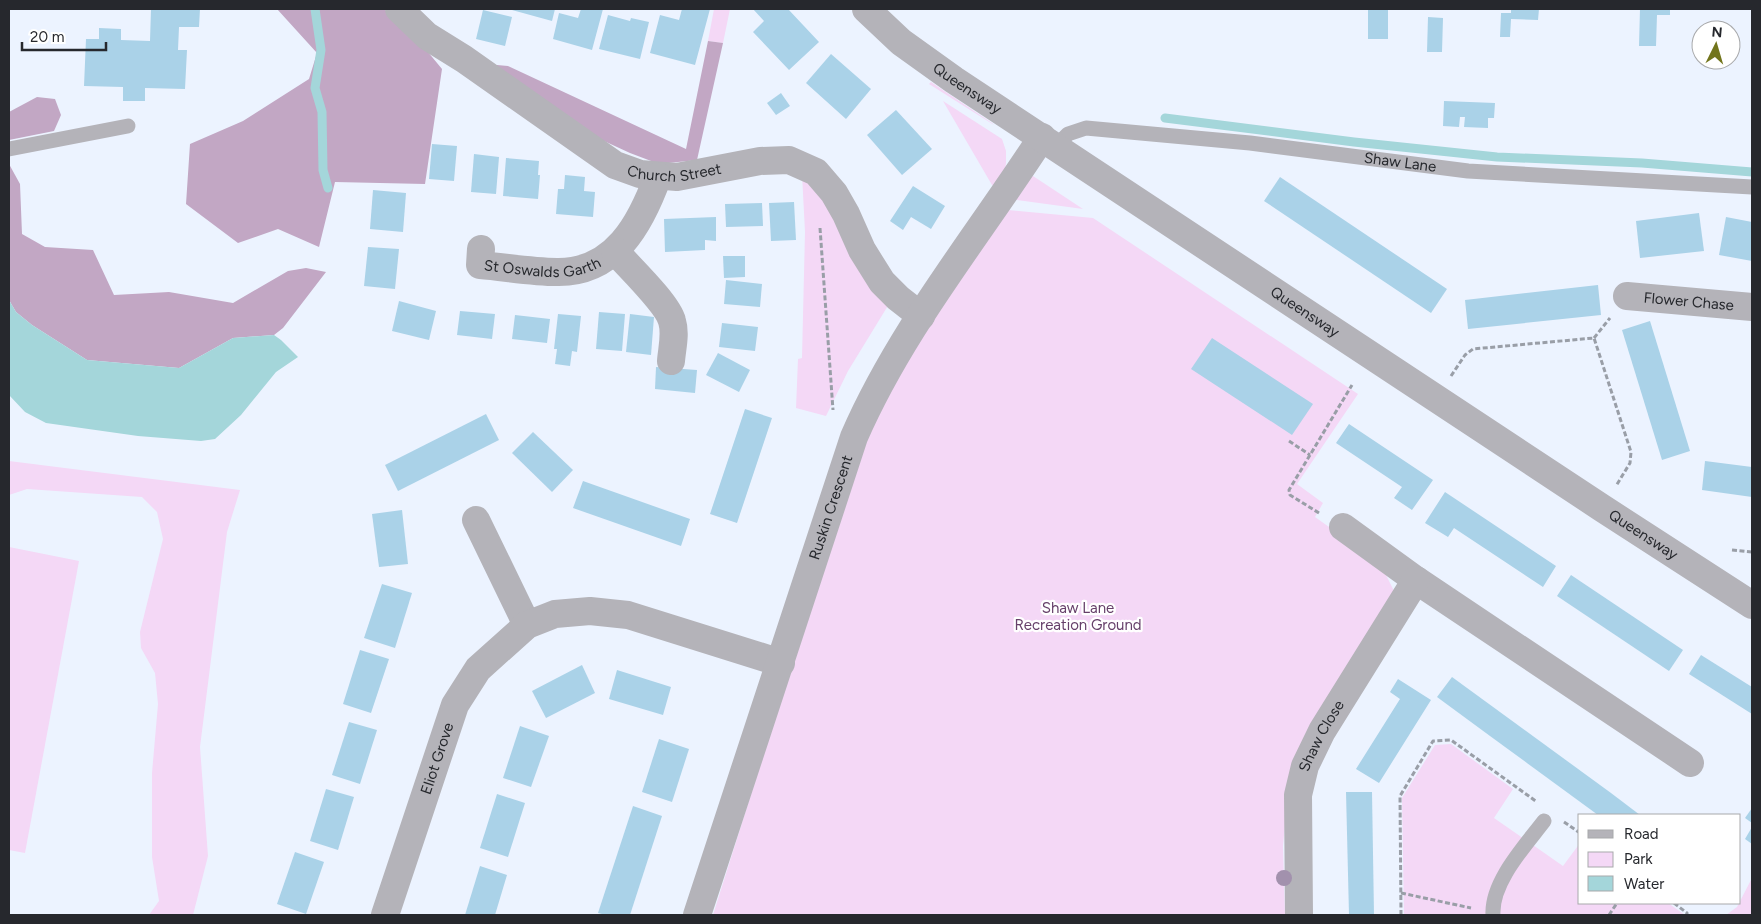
<svg xmlns="http://www.w3.org/2000/svg" width="1761" height="924" viewBox="0 0 1761 924" font-family="Figtree,sans-serif">
<style>
.green{fill:#f4d8f6}
.forest{fill:#c2a7c4}
.water{fill:#a4d6da}
.lines{fill:none;stroke-linecap:round;stroke-linejoin:round}
.stream{stroke:#a4d6da;stroke-width:9}
.building{fill:#aad2e8}
.path{stroke:#999ea7;stroke-width:3;stroke-dasharray:5 2.5;stroke-linecap:butt}
.service{stroke:#b4b3b9;stroke-width:15}
.minor{stroke:#b4b3b9;stroke-width:28}
.tertiary{stroke:#b4b3b9;stroke-width:28}
.tree{fill:#a291ad}
.labels{text-anchor:middle;stroke-width:4.5;stroke-linejoin:round;paint-order:stroke}
.street-label{font-size:15px;fill:#26282d;stroke:#fff}
.park-label{font-size:15px;fill:#66406a;stroke:#fff}
</style>
<rect width="100%" height="100%" fill="#ecf3ff"/>
<g class="green">
<polygon points="714,9 730,9 723,43 708,41"/>
<polygon points="931,82 992,123 994,125 929,84"/>
<polygon points="943,101 1002,139 1006,151 1006,163 1005,171 995,186 992,185"/>
<polygon points="802,174 824,196 889,304 848,371 826,416 796,408 798,359 802,358 805,232"/>
<polygon points="1033,176 1083,209 1017,200 1013,197 1026,181"/>
<polygon points="1008,210 1093,218 1358,394 1297,484 1323,503 1315,517 1363,551 1386,575 1396,595 1326,699 1304,737 1288,793 1283,846 1285,915 713,915 792,664 863,450 885,396 921,338"/>
<polygon points="9,461 240,490 227,532 200,747 208,856 193,915 149,915 159,901 152,857 152,773 158,704 155,673 141,648 140,632 163,539 157,512 142,497 27,489 9,495"/>
<polygon points="9,547 79,561 25,853 9,850"/>
<polygon points="1451,744 1513,789 1494,818 1563,866 1580,843 1580,903 1668,903 1685,915 1404,915 1402,798 1435,745"/>
<polygon points="1752,878 1752,915 1726,915 1737,907"/>
</g>
<g class="forest">
<polygon points="277,9 384,9 418,40 442,69 425,184 335,182 319,247 278,229 238,243 186,204 190,144 243,121 309,79 317,53"/>
<polygon points="708,41 723,43 697,160 659,164 630,153 591,135 494,71 497,65 508,66 686,149"/>
<polygon points="37,97 55,99 61,115 54,131 9,140 9,112"/>
<polygon points="9,164 20,184 22,234 45,247 93,250 114,295 169,292 233,303 288,271 306,268 326,272 283,328 274,335 233,338 179,368 87,360 32,325 16,312 9,300"/>
</g>
<polygon class="water" points="9,300 16,312 32,325 87,360 179,368 233,338 274,335 281,340 298,357 276,372 241,415 215,439 201,441 138,436 46,423 25,412 9,395"/>
<g class="lines">
<g class="stream">
<polyline points="315,9 321,50 315,88 322,112 323,170 328,188"/>
<polyline points="1165,118 1354,142 1497,157 1642,163 1752,172"/>
</g>
</g>
<g class="building">
<polygon points="151,9 200,9 199,27 179,27 178,50 187,50 185,89 145,88 145,101 123,101 123,87 84,86 86,39 99,39 99,28 121,29 121,40 150,41"/>
<polygon points="512,9 555,9 552,21 512,10"/>
<polygon points="581,9 603,9 592,50 553,39 559,13 578,18"/>
<polygon points="682,9 710,9 695,65 650,53 660,15 679,20"/>
<polygon points="753,9 788,9 819,42 789,70 753,32 764,21"/>
<rect x="1368" y="9" width="20" height="30"/>
<polygon points="1511,9 1539,9 1538,20 1511,19 1510,37 1500,37 1501,13 1511,13"/>
<polygon points="1640,9 1670,9 1670,15 1657,15 1656,46 1639,46"/>
<polygon points="483,10 512,17 505,46 476,39"/>
<polygon points="608,15 630,21 631,18 649,22 640,59 599,49"/>
<polygon points="1428,17 1443,18 1442,52 1427,52"/>
<polygon points="831,54 871,89 846,119 806,83"/>
<polygon points="781,93 790,106 776,115 767,103"/>
<polygon points="1444,101 1495,103 1494,118 1488,118 1488,128 1464,127 1465,117 1460,117 1459,127 1443,126"/>
<polygon points="896,110 932,149 902,175 867,135"/>
<polygon points="432,144 457,146 454,181 429,179"/>
<polygon points="474,154 499,157 496,194 471,192"/>
<polygon points="506,158 539,161 538,175 540,175 538,199 503,196"/>
<polygon points="565,175 585,177 584,191 595,192 593,217 556,214 558,189 564,189"/>
<polygon points="1280,177 1447,289 1431,313 1264,201"/>
<polygon points="913,186 945,206 931,229 911,217 903,230 890,221"/>
<polygon points="373,190 406,193 403,232 370,229"/>
<polygon points="794,202 796,240 771,241 769,203"/>
<polygon points="762,203 763,226 726,227 725,204"/>
<polygon points="1699,213 1704,251 1640,258 1636,221"/>
<polygon points="716,217 716,241 705,240 705,250 665,252 664,219"/>
<polygon points="1726,217 1752,222 1752,261 1719,255"/>
<polygon points="368,247 399,249 395,289 364,286"/>
<polygon points="723,256 745,256 745,277 724,278"/>
<polygon points="726,280 762,284 760,307 724,304"/>
<polygon points="1598,285 1601,315 1468,329 1465,300"/>
<polygon points="399,301 436,311 429,340 392,331"/>
<polygon points="460,311 495,314 492,339 457,335"/>
<polygon points="599,312 625,314 622,351 596,349"/>
<polygon points="558,314 581,316 577,352 572,351 570,366 555,364 557,349 554,349"/>
<polygon points="630,314 654,317 651,355 626,352"/>
<polygon points="515,315 550,319 547,343 512,339"/>
<polygon points="1650,321 1690,451 1662,460 1622,330"/>
<polygon points="722,323 758,327 755,351 719,347"/>
<polygon points="1212,338 1313,404 1292,435 1191,369"/>
<polygon points="718,353 750,370 739,392 706,375"/>
<polygon points="656,367 697,370 695,393 655,389"/>
<polygon points="745,409 772,418 737,523 710,514"/>
<polygon points="486,414 499,440 398,491 385,465"/>
<polygon points="1349,424 1433,480 1412,510 1394,498 1402,487 1336,443"/>
<polygon points="533,432 573,470 552,492 512,453"/>
<polygon points="1705,461 1752,467 1752,497 1702,490"/>
<polygon points="583,481 690,519 681,546 573,508"/>
<polygon points="1445,492 1556,566 1543,587 1454,528 1448,537 1425,523"/>
<polygon points="402,510 408,564 379,567 372,514"/>
<polygon points="1571,575 1683,650 1669,671 1557,596"/>
<polygon points="382,584 412,593 395,648 364,638"/>
<polygon points="360,650 389,659 371,713 343,704"/>
<polygon points="1701,655 1752,687 1752,714 1689,674"/>
<polygon points="582,665 595,693 546,718 532,691"/>
<polygon points="617,670 671,687 663,715 609,699"/>
<polygon points="1452,677 1611,793 1640,815 1598,815 1490,736 1437,697"/>
<polygon points="1398,679 1431,700 1379,783 1356,769 1400,699 1390,692"/>
<polygon points="349,722 377,730 360,784 332,775"/>
<polygon points="520,726 549,736 531,787 503,778"/>
<polygon points="659,739 689,749 672,802 642,792"/>
<polygon points="326,789 354,797 338,850 310,841"/>
<polygon points="1346,792 1372,792 1374,915 1349,915"/>
<polygon points="497,794 525,803 508,857 480,848"/>
<polygon points="633,806 662,816 630,915 606,915 598,913"/>
<polygon points="1752,808 1752,823 1745,818"/>
<polygon points="1752,827 1752,844 1745,839"/>
<polygon points="295,852 324,862 306,914 277,904"/>
<polygon points="480,866 507,875 495,915 465,915"/>
</g>
<g class="lines">
<g class="path">
<polyline points="820,228 833,410"/>
<polyline points="1594,338 1610,318"/>
<polyline points="1451,376 1465,355 1473,349 1594,338 1631,452 1630,463 1616,486"/>
<polyline points="1289,441 1310,455"/>
<polyline points="1319,513 1290,495 1289,490 1352,385"/>
<polyline points="1732,550 1752,552"/>
<polyline points="1564,822 1580,833"/>
<polyline points="1401,893 1471,908"/>
<polyline points="1674,903 1687,913 1687,915"/>
<polyline points="1401,915 1400,796 1433,741 1451,740 1537,802"/>
<polyline points="1609,915 1617,903"/>
</g>
<g class="service">
<path id="s1" d="M1056,146L1068,134L1086,128L1250,143L1468,171L1752,187"/>
<polyline points="9,149 128,126"/>
<path d="M1493,915C1491,882 1525,846 1544,821"/>
</g>
<g class="minor">
<path id="s2" d="M399,9L427,36L464,59L615,165L640,174L677,177L760,161L789,160L816,172L834,193L846,214L862,250L882,282L898,298L921,316"/>
<path id="s3" d="M481,249L480,265C505,267 531,272 557,272C615,273 641,223 658,176"/>
<path d="M615,251C629,267 668,304 672,321C676,334 672,348 671,361"/>
<path id="s4" d="M1627,296L1752,307"/>
<polyline points="476,520 527,625"/>
<polyline points="1343,527 1416,580 1690,763"/>
<path id="s5" d="M385,915L455,705L478,669L527,625L555,614L590,611L628,615L781,663"/>
<path id="s6" d="M697,915L854,437C901,329 978,236 1042,137"/>
<path id="s7" d="M1299,915L1298,795L1305,766L1322,731L1416,580"/>
</g>
<path class="tertiary" id="s8" d="M866,9L901,42L954,80L1602,508L1752,605"/>
</g>
<circle class="tree" cx="1284" cy="878" r="8"/>
<g class="labels">
<g class="street-label">
<text dy="5" stroke="none"><textPath href="#s8" startOffset="129">Queensway</textPath></text>
<text dy="5" stroke="none"><textPath href="#s1" startOffset="352">Shaw Lane</textPath></text>
<text dy="5" stroke="none"><textPath href="#s2" startOffset="328">Church Street</textPath></text>
<text dy="5" stroke="none"><textPath href="#s3" startOffset="79">St Oswalds Garth</textPath></text>
<text dy="5" stroke="none"><textPath href="#s4" startOffset="62">Flower Chase</textPath></text>
<text dy="5" stroke="none"><textPath href="#s8" startOffset="534">Queensway</textPath></text>
<text dy="5" stroke="none"><textPath href="#s6" startOffset="429">Ruskin Crescent</textPath></text>
<text dy="5" stroke="none"><textPath href="#s8" startOffset="939">Queensway</textPath></text>
<text dy="5" stroke="none"><textPath href="#s7" startOffset="184">Shaw Close</textPath></text>
<text dy="5" stroke="none"><textPath href="#s5" startOffset="165">Eliot Grove</textPath></text>
</g>
<g class="park-label">
<text x="1078" y="613">Shaw Lane<tspan x="1078" dy="17">Recreation Ground</tspan></text>
</g>
</g>
<rect width="1761" height="924" fill="none" stroke="#26282d" stroke-width="20"/>
<rect x="1578" y="814" width="162" height="90" fill="#ffffff" stroke="#a8a9ab"/>
<rect x="1588" y="830" width="25" height="8" fill="#b4b3b9" stroke="#a8a9ab"/>
<text x="1624" y="839" font-size="15" fill="#26282d">Road</text>
<rect x="1588" y="852" width="25" height="15" fill="#f4d8f6" stroke="#a8a9ab"/>
<text x="1624" y="864" font-size="15" fill="#26282d">Park</text>
<rect x="1588" y="876" width="25" height="15" fill="#a4d6da" stroke="#a8a9ab"/>
<text x="1624" y="889" font-size="15" fill="#26282d">Water</text>
<g transform="translate(1716 45) rotate(5)"><circle r="24" fill="#ffffff" stroke="#a8a9ab"/>
<path d="M0-4L9 19L0 12L-9 19Z" fill="#72751c"/>
<text y="-8" font-size="14" font-weight="bold" text-anchor="middle" fill="#26282d">N</text>
</g>
<path d="M22 42v8h84v-8" fill="none" stroke="#26282d" stroke-width="2.5"/>
<text x="30" y="42" font-size="15" fill="#26282d" stroke="#ffffff" stroke-width="4" paint-order="stroke">20 m</text>
</svg>
